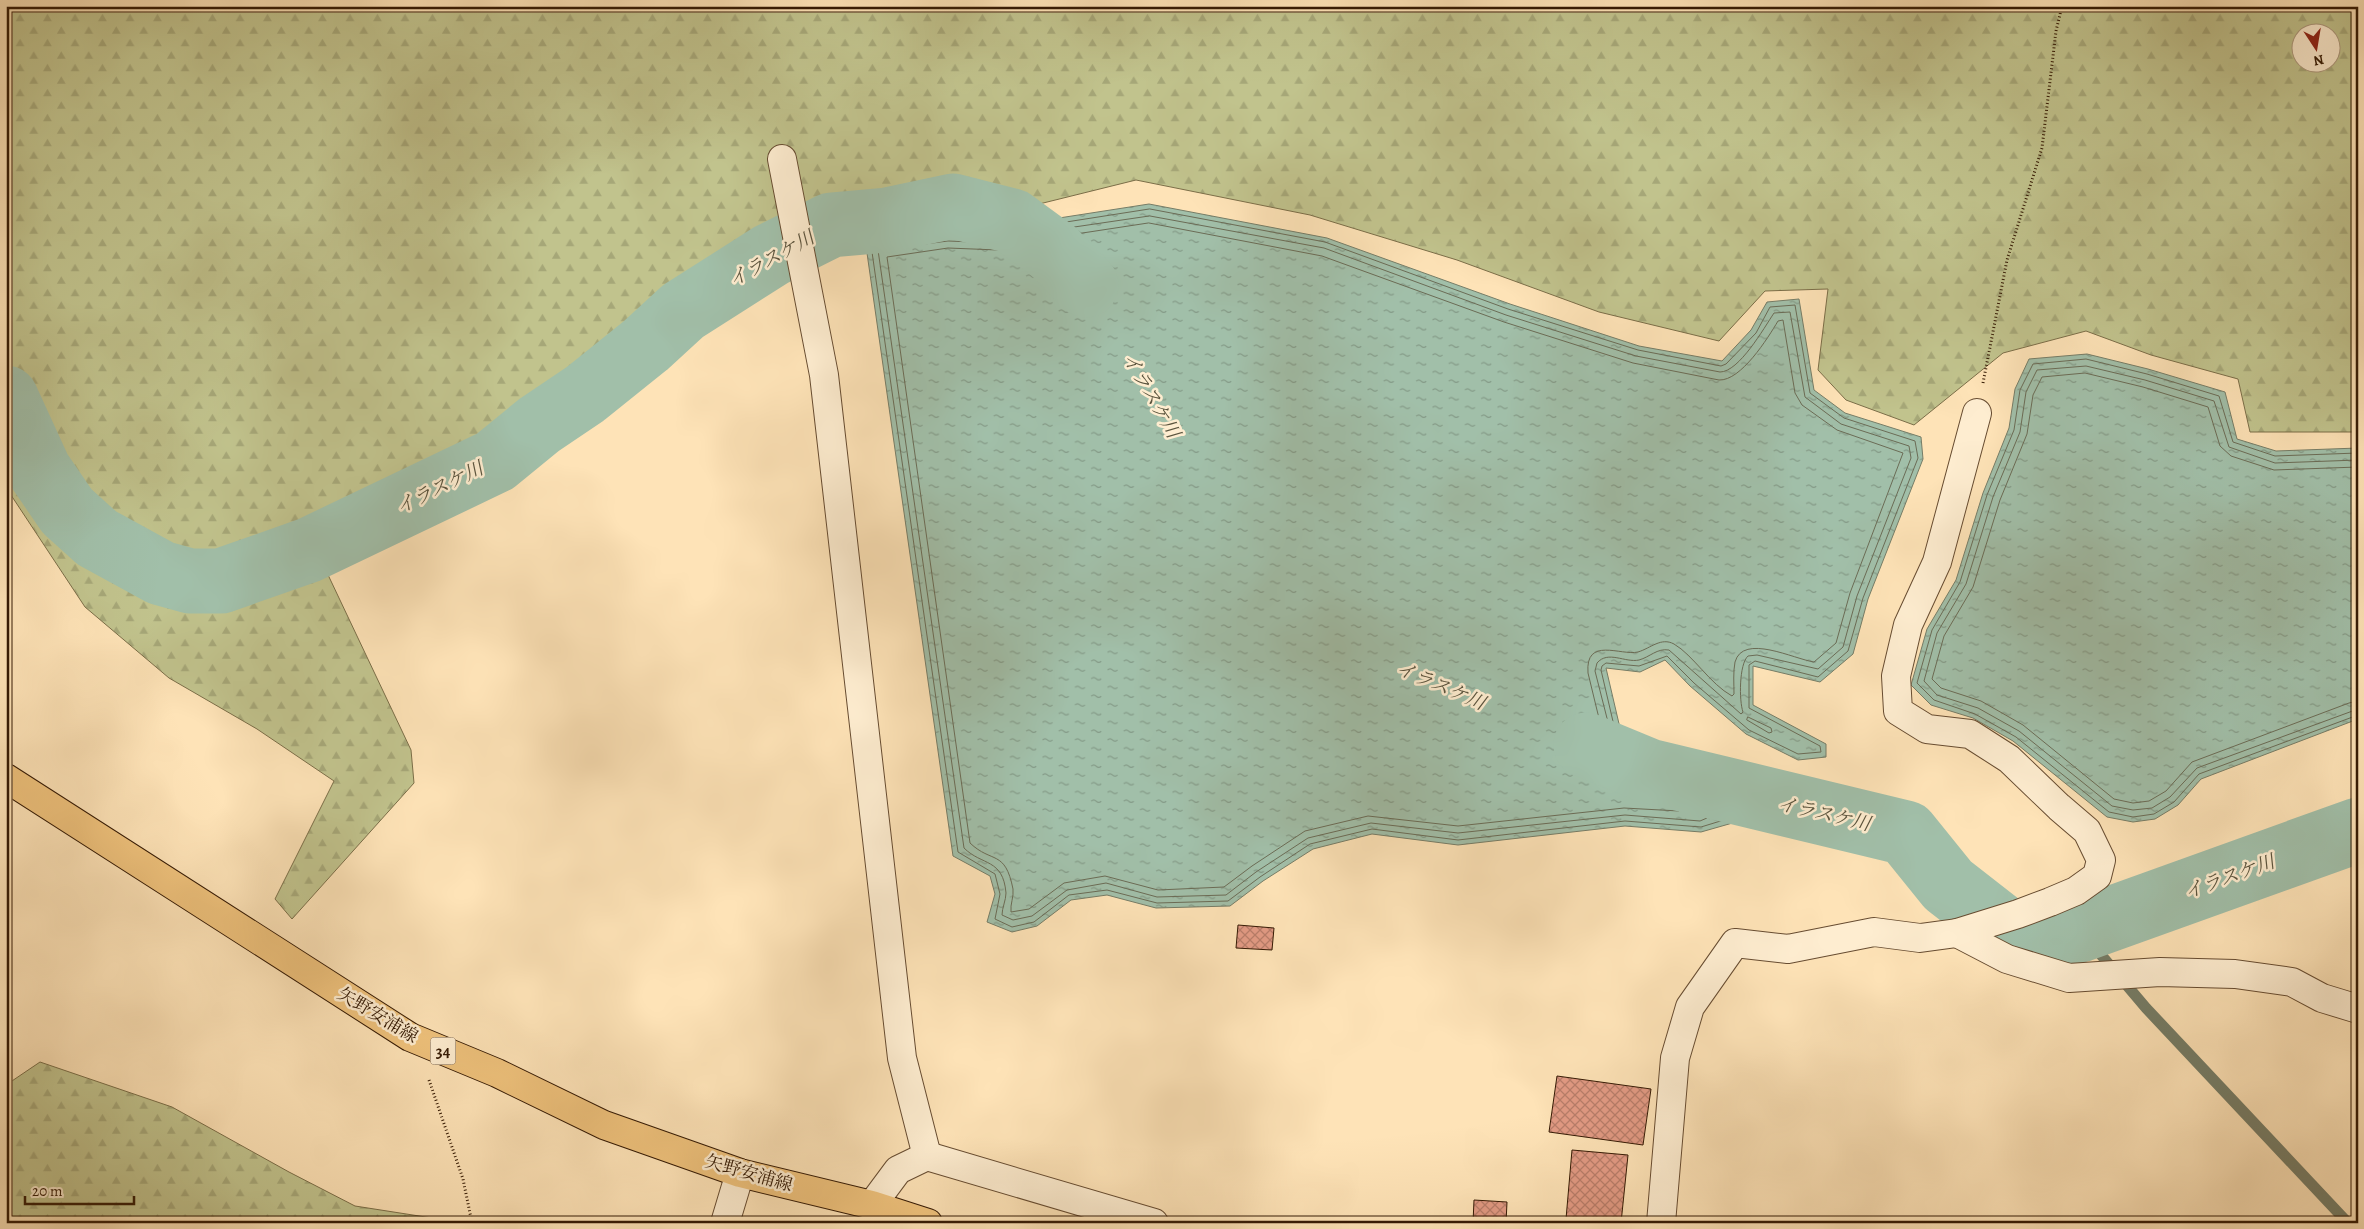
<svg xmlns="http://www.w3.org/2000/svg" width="2364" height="1229" viewBox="0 0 2364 1229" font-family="Alegreya,'Noto Serif JP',serif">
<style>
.forest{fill:url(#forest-firs);stroke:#7b6e48;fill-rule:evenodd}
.water{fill:url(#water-ripples);stroke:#767d67}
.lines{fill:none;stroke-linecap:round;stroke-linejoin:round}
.shore{stroke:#6b6c56;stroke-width:1}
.stream{stroke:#767d67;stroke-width:11}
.river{stroke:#a1bfa9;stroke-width:65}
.building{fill:url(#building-cross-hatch);stroke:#351a04}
.minor-casing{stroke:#674c31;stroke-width:30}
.major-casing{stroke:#351a04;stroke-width:30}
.path{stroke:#351a04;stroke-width:3;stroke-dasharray:1 2.5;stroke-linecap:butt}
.minor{stroke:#feedd0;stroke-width:28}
.major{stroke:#efc27c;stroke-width:28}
.labels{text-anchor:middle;stroke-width:5;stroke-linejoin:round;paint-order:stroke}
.shield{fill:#feedd0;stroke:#715941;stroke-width:1}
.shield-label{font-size:16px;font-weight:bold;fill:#351a04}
.street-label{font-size:18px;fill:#351a04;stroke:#feedd0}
.water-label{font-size:19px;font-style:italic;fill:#5b543e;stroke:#feedd0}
</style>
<defs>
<pattern id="forest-firs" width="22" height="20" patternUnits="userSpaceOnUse" patternTransform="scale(1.25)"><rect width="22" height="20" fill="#c1c38d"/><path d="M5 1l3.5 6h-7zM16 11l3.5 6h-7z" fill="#a6a778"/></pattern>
<pattern id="water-ripples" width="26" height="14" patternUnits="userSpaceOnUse" patternTransform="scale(1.25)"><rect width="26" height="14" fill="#a1bfa9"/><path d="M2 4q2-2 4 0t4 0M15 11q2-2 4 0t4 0" fill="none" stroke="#849a87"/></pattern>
<pattern id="building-cross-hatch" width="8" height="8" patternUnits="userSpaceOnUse" patternTransform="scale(1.25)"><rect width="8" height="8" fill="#e39b85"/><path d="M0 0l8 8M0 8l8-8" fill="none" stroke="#b97e6b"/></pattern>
</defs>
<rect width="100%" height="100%" fill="#fee3b7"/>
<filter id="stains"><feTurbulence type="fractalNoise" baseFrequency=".004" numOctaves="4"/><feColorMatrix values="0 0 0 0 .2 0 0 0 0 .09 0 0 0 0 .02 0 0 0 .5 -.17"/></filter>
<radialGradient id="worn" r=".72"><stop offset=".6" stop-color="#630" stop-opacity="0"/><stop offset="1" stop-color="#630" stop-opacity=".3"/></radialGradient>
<g class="forest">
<path d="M6,6H2358V432H2250L2238,379L2151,355L2086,331L2003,353L1914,425L1846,400L1818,370L1828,289L1765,291L1719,341L1599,312L1457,260L1310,215L1136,180L1023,208L929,199L848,209L755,250L682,300L595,370L425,485L312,541L411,750L414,783L292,919L275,899L334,781L257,729L169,678L85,607L7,489ZM2302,32H2332V62H2302Z"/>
<polygon points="40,1062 172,1107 289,1172 355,1206 432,1218 430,1223 6,1223 6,1085"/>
</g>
<g class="water">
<polygon points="1149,204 1327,238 1510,304 1639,346 1722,361 1751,330 1767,302 1799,299 1814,390 1845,413 1921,437 1923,459 1868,599 1853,654 1820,682 1753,666 1753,705 1826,744 1826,757 1798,760 1746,734 1690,686 1665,660 1640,672 1606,668 1620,728 1638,752 1702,800 1750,818 1701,832 1625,826 1458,845 1372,834 1313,849 1263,881 1230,906 1156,908 1107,895 1071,900 1037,926 1012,932 987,922 995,894 990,876 953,856 865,239 948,229 995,232 1059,218"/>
<polygon points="2087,354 2148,369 2225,392 2237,439 2276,451 2358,448 2358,719 2201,779 2178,805 2155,819 2133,822 2107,817 2013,741 1973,718 1931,705 1911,685 1927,629 1956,580 1983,493 2009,428 2015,389 2029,359"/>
</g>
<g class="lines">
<g class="shore">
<polygon points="1150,209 1325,242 1508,309 1638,350 1721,366 1726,364 1756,333 1770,307 1795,305 1810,393 1844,418 1915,441 1918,458 1863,598 1848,651 1818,677 1755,661 1749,665 1749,708 1820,746 1821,752 1798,754 1749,730 1694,683 1667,656 1639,666 1606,663 1602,666 1601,670 1615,730 1634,755 1699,804 1727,815 1727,819 1701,827 1625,821 1458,840 1372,829 1310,844 1260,877 1228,901 1157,903 1107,890 1069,895 1034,922 1012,927 995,919 1000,894 995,874 958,852 871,245 948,234 995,237 1060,223"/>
<path d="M1150,216L1324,248L1506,315L1636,356L1720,372C1739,372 1764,328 1774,313L1790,312L1805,397L1841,424L1909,446L1911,458L1857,596L1843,647L1818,669L1757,655L1748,656C1739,664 1739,701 1743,712L1741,714L1669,650C1657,648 1650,657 1639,660C1625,663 1608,650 1597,663L1595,671L1611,734L1631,760L1695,810L1707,814V818L1700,821L1625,815L1458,833L1371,823L1308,838L1256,872L1226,895L1157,897L1106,883L1067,890L1032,916L1013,920L1002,915C1002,908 1006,900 1006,893C1003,858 982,866 964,848L878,250L948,241L997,243L1061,229Z"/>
<path d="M1149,223L1322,256L1504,322L1633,363L1719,380C1741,381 1768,338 1778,321L1783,320L1795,393L1802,405L1837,430L1903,453L1850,593L1836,643L1814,662C1794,659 1743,633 1735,662C1733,672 1734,684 1734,694L1732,696C1710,684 1693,655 1674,644C1661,637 1651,648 1638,652C1621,656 1585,636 1588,673L1604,739L1626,766L1680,807L1679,811L1624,808L1458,826L1368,816L1305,831L1252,866L1224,887L1158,890L1105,876L1064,883L1029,909L1011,912C1010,904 1014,897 1013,889C1005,849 992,864 970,843L887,257L948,248L998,250L1063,236Z"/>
<polyline points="2358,453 2275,456 2233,442 2219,396 2147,374 2086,359 2033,364 2020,390 2014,430 1987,495 1960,582 1932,630 1917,683 1934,700 1975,714 2016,737 2109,812 2133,817 2154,814 2174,802 2199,774 2358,715"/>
<polyline points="2358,460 2275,463 2229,447 2214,401 2145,380 2086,366 2037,370 2026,392 2020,432 1993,497 1966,584 1937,633 1924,681 1937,695 1978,708 2019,731 2112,806 2133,810 2152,808 2170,797 2197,768 2358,709"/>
<polyline points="2358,467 2274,470 2231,456 2220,446 2208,407 2143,387 2085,373 2042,377 2033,395 2027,434 2000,500 1973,587 1944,636 1932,679 1941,688 1981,701 2023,725 2114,799 2133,803 2149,801 2166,791 2192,762 2349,703 2358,701"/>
<polygon points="1748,717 1771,728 1772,732 1769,733 1747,720"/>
</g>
<polyline class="stream" points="2080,930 2146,1008 2348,1223"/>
<g class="river">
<polyline points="6,398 39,470 67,511 97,538 161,573 190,581 221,581 309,550 495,461 539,425 585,394 646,345 683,311 771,255 831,225 887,220 953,206 1012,221 1053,251 1086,285"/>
<polyline points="1586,745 1649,771 1906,833 1948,885 2025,945 2080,930 2358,830"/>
</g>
</g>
<g class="building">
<polygon points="1238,925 1274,928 1272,950 1236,948"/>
<polygon points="1557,1076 1651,1089 1643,1145 1549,1132"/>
<polygon points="1572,1150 1628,1155 1621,1223 1566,1219"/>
<polygon points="1474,1200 1507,1202 1506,1223 1473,1223"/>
</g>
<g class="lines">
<g class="minor-casing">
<g id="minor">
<polyline points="782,159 824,375 902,1058 927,1156"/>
<polyline points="1957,933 2007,959 2069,978 2160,972 2235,974 2292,982 2322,998 2358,1009"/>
<polyline points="872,1205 898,1170 927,1156 1154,1223"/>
<polyline points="725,1223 740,1173"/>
<polyline points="1661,1223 1675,1058 1690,1007 1735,943 1788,949 1874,932 1920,938 1957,933 2018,914 2050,902 2076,891 2097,876 2101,860 2087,831 2059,807 2009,759 1970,734 1927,729 1898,711 1896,676 1908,625 1937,562 1977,413"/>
</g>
</g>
<g class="major-casing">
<polyline id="major" points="6,778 410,1037 497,1073 604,1125 740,1173 872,1205 928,1223"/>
</g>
<g class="path">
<polyline points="1983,383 2007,260 2042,148 2056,31 2062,6"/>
<polyline points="429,1080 463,1179 472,1223"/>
</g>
<use href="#minor" class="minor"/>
<use href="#major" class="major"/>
</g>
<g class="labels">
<rect class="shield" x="430.5" y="1037.5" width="25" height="27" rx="4"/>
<g class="shield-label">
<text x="443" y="1057">34</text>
</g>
<g class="street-label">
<text transform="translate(378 1015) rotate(31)" y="6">矢野安浦線</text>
<text transform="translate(749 1173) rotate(16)" y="6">矢野安浦線</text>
</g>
<g class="water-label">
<text transform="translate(771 258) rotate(-29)" y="7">イラスケ川</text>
<text transform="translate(1152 395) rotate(60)" y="7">イラスケ川</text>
<text transform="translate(439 487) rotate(-26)" y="7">イラスケ川</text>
<text transform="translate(1441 685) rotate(23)" y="7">イラスケ川</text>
<text transform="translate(1824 813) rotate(13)" y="7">イラスケ川</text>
<text transform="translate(2229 876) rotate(-20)" y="7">イラスケ川</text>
</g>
</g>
<rect width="2364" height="1229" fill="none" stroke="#fee3b7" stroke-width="25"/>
<rect x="8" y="8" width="2349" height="1214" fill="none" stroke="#351a04" stroke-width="2.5"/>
<rect x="12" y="12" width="2339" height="1204" fill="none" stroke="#351a04"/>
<g transform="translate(2316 48) rotate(168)"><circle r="24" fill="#feedd0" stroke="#ae997e"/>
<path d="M0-4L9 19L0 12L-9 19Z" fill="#8f2418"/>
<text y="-8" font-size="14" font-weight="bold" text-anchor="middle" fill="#351a04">N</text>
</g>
<path d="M25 1196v8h109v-8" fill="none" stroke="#351a04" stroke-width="2.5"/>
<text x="32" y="1196" font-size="15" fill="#351a04" stroke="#feedd0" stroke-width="4" paint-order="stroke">20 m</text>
<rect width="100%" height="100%" filter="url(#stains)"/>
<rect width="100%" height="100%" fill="url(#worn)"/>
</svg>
